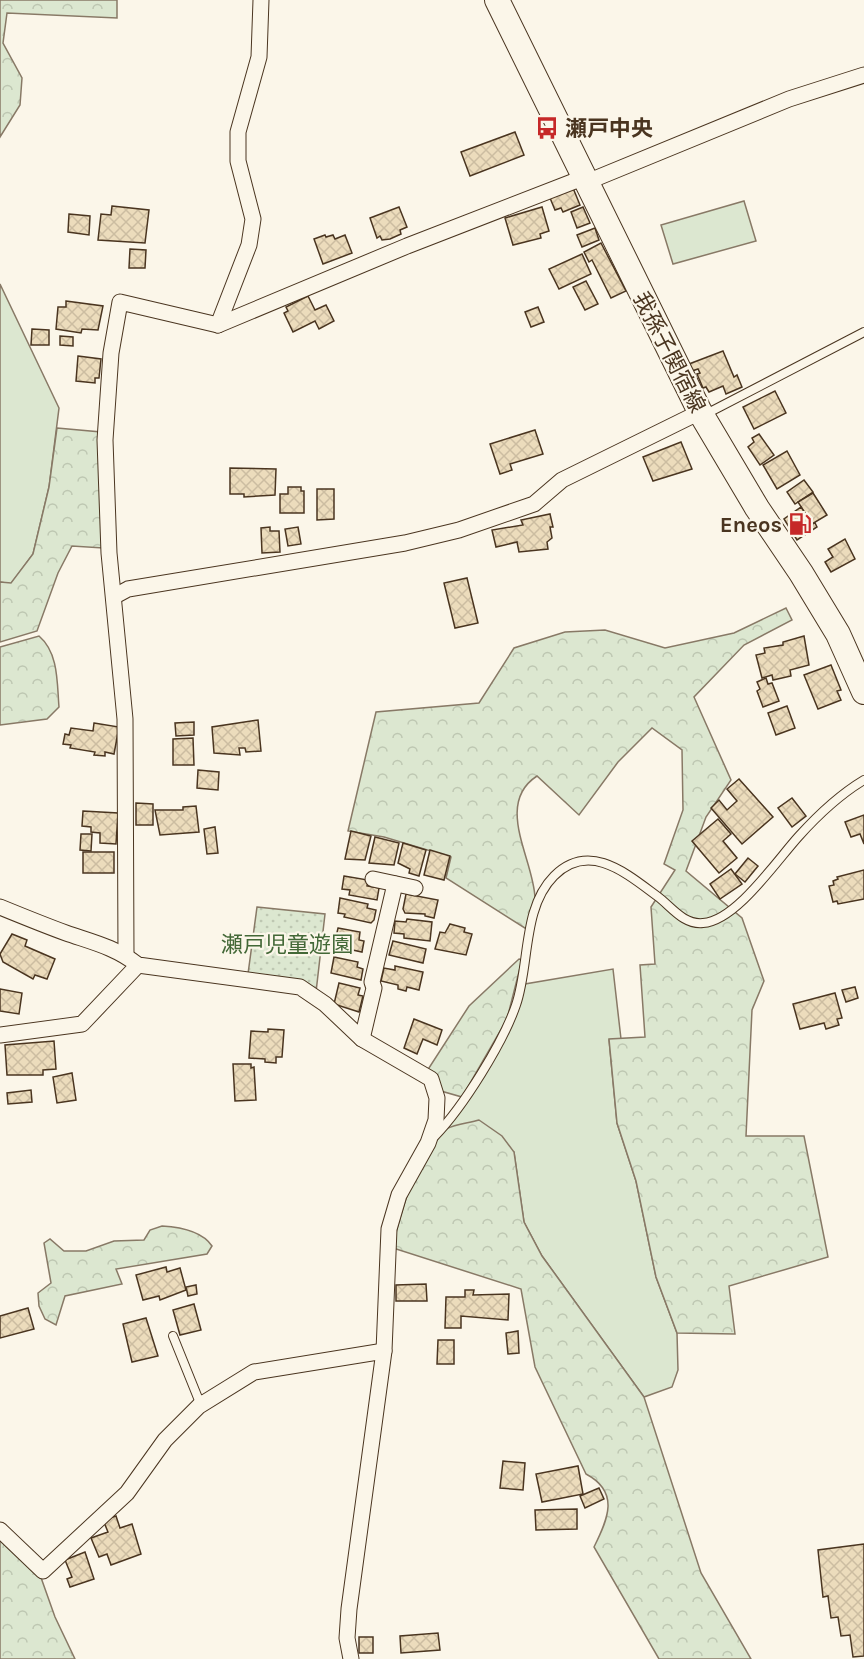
<svg xmlns="http://www.w3.org/2000/svg" width="864" height="1659" viewBox="0 0 864 1659" font-family="Karla,'Noto Sans JP',sans-serif">
<style>
.green{fill:#dce7d0;stroke:#887966;stroke-width:1.5}
.forest{fill:url(#forest-crowns);stroke:#887966;stroke-width:1.5}
.park{fill:url(#park-dots);stroke:#887966;stroke-width:1.5}
.building{fill:url(#building-cross-hatch);stroke:#4a3520;stroke-width:1.5}
.lines{fill:none;stroke-linecap:round;stroke-linejoin:round}
.lane-casing{stroke:#4a3520;stroke-width:10}
.street-casing{stroke:#4a3520;stroke-width:17}
.primary-casing{stroke:#4a3520;stroke-width:26}
.lane{stroke:#fbf6e9;stroke-width:8}
.street{stroke:#fbf6e9;stroke-width:15}
.primary{stroke:#fbf6e9;stroke-width:24}
.labels{text-anchor:middle;stroke-width:4.5;stroke-linejoin:round;paint-order:stroke}
.poi-label{font-size:22px;font-weight:bold;fill:#4a3520;stroke:#fbf6e9;text-anchor:start}
.street-label{font-size:22px;fill:#4a3520;stroke:#fbf6e9}
.park-label{font-size:22px;fill:#436837;stroke:#fbf6e9}
</style>
<defs>
<pattern id="forest-crowns" width="20" height="18" patternUnits="userSpaceOnUse" patternTransform="scale(1.5)"><rect width="20" height="18" fill="#dce7d0"/><path d="M2 6a3 3 0 1 1 6 0M12 15a3 3 0 1 1 6 0" fill="none" stroke="#bec7b2"/></pattern>
<pattern id="park-dots" width="8" height="8" patternUnits="userSpaceOnUse" patternTransform="scale(1.5)"><rect width="8" height="8" fill="#dce7d0"/><path d="M2 2h.1M6 6h.1" fill="none" stroke="#bec7b2" stroke-width="1.8" stroke-linecap="round"/></pattern>
<pattern id="building-cross-hatch" width="8" height="8" patternUnits="userSpaceOnUse" patternTransform="scale(1.5)"><rect width="8" height="8" fill="#ecdcbc"/><path d="M0 0l8 8M0 8l8-8" fill="none" stroke="#ccbda1"/></pattern>
</defs>
<rect width="100%" height="100%" fill="#fbf6e9"/>
<g class="green">
<polygon points="744,201 756,241 673,264 661,225"/>
<polygon points="0,284 59,408 49,487 33,554 11,584 0,582"/>
<polygon points="613,969 621,1039 609,1040 617,1123 636,1181 656,1277 677,1333 678,1370 672,1387 644,1397 542,1256 524,1222 514,1152 445,1129 477,1086 525,984"/>
</g>
<g class="forest">
<polygon points="0,0 117,0 117,18 7,13 3,43 22,78 20,105 0,137"/>
<polygon points="57,428 101,432 103,548 72,546 58,573 37,631 0,642 0,582 11,583 33,554 49,487"/>
<path d="M786,608L792,620L744,645L694,697L731,780L706,817L686,871L742,918L764,981L752,1010L746,1136H804L828,1257L729,1286L735,1334L677,1333L656,1277L636,1181L617,1123L609,1039L645,1037L640,965L655,964L651,907L675,870L664,864L683,810L682,750L652,728L618,762L579,815L537,776C494,804 534,860 535,898C535,907 530,920 528,930L446,878L451,857L384,837L348,831L376,712L479,703L514,648L565,632L605,630L665,648L734,633Z"/>
<path d="M39,636C59,653 57,684 59,707L47,719L0,725V647Z"/>
<polygon points="519,959 522,960 507,1019 462,1097 441,1091 427,1071 469,1006"/>
<path d="M479,1120L502,1136L514,1152L524,1222L542,1256L644,1397L701,1573L751,1659H659L594,1547C608,1519 620,1492 586,1474L535,1367L521,1289L393,1248C397,1221 421,1142 446,1129C456,1124 469,1123 479,1120Z"/>
<path d="M162,1226C179,1227 202,1231 212,1246L207,1254L116,1269L122,1284L65,1296L56,1325L45,1319L39,1306L38,1293L51,1283L44,1243L50,1239L64,1251H86L114,1241L144,1240L150,1230Z"/>
<polygon points="0,1536 39,1572 55,1617 75,1659 0,1659"/>
</g>
<polygon class="park" points="257,907 325,914 316,992 248,974"/>
<g class="building">
<polygon points="515,132 524,155 470,176 461,152"/>
<polygon points="573,188 580,205 563,212 561,208 555,210 550,198"/>
<polygon points="112,206 149,210 145,243 98,240 101,214 111,215"/>
<polygon points="399,207 407,227 400,230 401,234 390,239 382,240 380,236 377,238 370,218"/>
<polygon points="542,207 549,231 540,234 541,238 513,245 505,218"/>
<polygon points="583,207 590,223 577,228 571,212"/>
<polygon points="69,214 90,216 89,235 68,232"/>
<polygon points="595,228 599,240 582,247 577,235"/>
<polygon points="325,235 326,237 333,235 335,239 345,235 352,253 323,264 314,239"/>
<polygon points="601,243 626,291 611,298 592,260 589,262 584,252"/>
<polygon points="130,249 146,250 145,268 129,268"/>
<polygon points="582,254 591,274 559,289 549,269"/>
<polygon points="586,281 598,304 585,310 573,287"/>
<polygon points="308,296 315,310 326,305 334,321 319,329 315,321 293,332 284,313 288,311 286,307"/>
<polygon points="66,301 103,306 98,330 82,329 81,333 56,329 58,307 66,307"/>
<polygon points="538,307 544,322 531,327 525,312"/>
<polygon points="32,329 49,330 49,345 31,345"/>
<polygon points="60,336 73,337 73,346 60,345"/>
<polygon points="723,351 734,377 737,375 742,387 726,394 723,386 709,392 706,387 703,388 697,374 700,373 698,369 692,371 689,364"/>
<polygon points="78,356 101,359 99,378 95,378 95,383 76,381"/>
<polygon points="775,391 786,413 754,429 743,407"/>
<polygon points="535,430 543,454 510,464 512,470 500,474 490,444"/>
<polygon points="759,434 774,455 760,465 748,447 754,442 752,438"/>
<polygon points="681,442 692,469 653,481 643,457"/>
<polygon points="787,451 800,475 777,489 763,465"/>
<polygon points="230,468 276,469 275,495 244,497 244,494 230,494"/>
<polygon points="804,480 813,492 795,504 787,492"/>
<polygon points="288,487 301,487 301,491 304,491 304,513 280,513 280,494 288,494"/>
<polygon points="317,489 334,489 334,519 317,520"/>
<polygon points="813,493 827,515 812,524 798,502"/>
<polygon points="801,507 812,524 815,523 817,527 797,540 784,519"/>
<polygon points="550,514 553,527 550,527 552,538 547,542 548,549 519,552 517,542 496,547 492,530 523,525 521,520"/>
<polygon points="270,527 270,531 279,531 280,552 262,553 261,528"/>
<polygon points="298,527 301,544 288,546 285,529"/>
<polygon points="845,539 855,559 831,572 825,562 833,557 828,549"/>
<polygon points="467,578 478,623 455,628 444,583"/>
<polygon points="804,636 809,665 790,670 791,676 773,680 772,675 762,678 756,655 765,653 764,648 783,645 783,642"/>
<polygon points="831,665 841,690 837,691 841,700 818,709 804,675"/>
<polygon points="766,678 768,684 772,683 779,701 763,707 757,691 760,689 757,682"/>
<polygon points="787,706 795,728 776,735 768,713"/>
<polygon points="258,720 261,751 246,752 245,748 239,748 240,755 214,753 212,727"/>
<polygon points="194,722 194,735 176,736 175,723"/>
<polygon points="94,723 119,727 114,754 105,752 105,756 94,755 95,752 70,748 71,745 63,744 65,734 69,735 71,728 93,731"/>
<polygon points="193,738 194,765 173,765 173,739"/>
<polygon points="198,770 219,772 218,790 197,788"/>
<polygon points="739,779 773,817 742,844 711,808 719,800 727,810 737,801 727,789"/>
<polygon points="792,798 806,816 792,827 778,808"/>
<polygon points="136,803 153,804 153,825 136,825"/>
<polygon points="196,806 199,832 160,835 155,810 183,810 183,807"/>
<polygon points="83,811 118,813 116,844 100,843 100,833 91,832 91,827 82,826"/>
<polygon points="864,815 864,844 860,834 851,837 845,822"/>
<polygon points="718,819 731,834 723,841 737,858 719,873 692,841"/>
<polygon points="215,827 218,853 207,854 204,829"/>
<polygon points="351,831 371,836 365,860 345,859"/>
<polygon points="81,834 92,834 91,851 80,850"/>
<polygon points="375,837 399,843 394,865 369,863"/>
<polygon points="403,843 426,850 419,876 409,873 410,869 398,863"/>
<polygon points="430,850 450,856 444,880 424,875"/>
<rect x="83" y="852" width="31" height="21"/>
<polygon points="748,858 758,866 745,882 735,874"/>
<polygon points="731,869 742,884 720,899 710,884"/>
<polygon points="864,870 864,899 838,904 837,901 833,902 829,886 834,885 833,881 838,879 837,877"/>
<polygon points="344,876 368,880 367,886 379,888 377,900 349,895 350,890 342,889"/>
<polygon points="406,894 438,900 434,918 425,916 425,914 405,913 403,909"/>
<polygon points="340,898 368,904 367,908 376,910 374,920 371,923 344,917 345,914 338,913"/>
<polygon points="407,919 432,922 430,941 404,938 404,934 394,933 395,921 406,922"/>
<polygon points="450,924 465,928 464,932 472,934 466,955 435,949 440,932 445,933"/>
<polygon points="338,928 360,932 359,940 364,941 362,952 334,946"/>
<polygon points="12,934 27,940 25,946 55,959 47,979 35,975 33,979 3,962 0,954"/>
<polygon points="393,941 426,949 423,963 389,955"/>
<polygon points="334,957 358,962 357,967 363,969 361,980 331,973"/>
<polygon points="395,966 423,972 419,990 407,987 406,991 398,989 398,985 381,981 384,968 395,970"/>
<polygon points="339,983 360,988 358,995 363,996 359,1012 334,1004"/>
<polygon points="855,987 858,998 846,1002 842,990"/>
<polygon points="0,989 22,993 19,1014 0,1011"/>
<polygon points="835,993 842,1018 837,1019 839,1025 826,1029 824,1023 800,1029 793,1004"/>
<polygon points="414,1019 442,1030 437,1045 423,1039 417,1054 404,1048"/>
<polygon points="268,1029 284,1030 282,1057 276,1057 276,1063 265,1062 265,1059 249,1058 251,1031 268,1032"/>
<polygon points="54,1041 56,1069 43,1070 43,1075 7,1075 5,1045"/>
<polygon points="233,1064 251,1064 251,1068 254,1067 256,1100 235,1101"/>
<polygon points="72,1073 76,1100 57,1103 53,1077"/>
<polygon points="31,1090 32,1102 8,1104 7,1093"/>
<polygon points="166,1267 167,1272 180,1268 186,1290 160,1300 159,1296 143,1300 136,1275"/>
<polygon points="426,1284 427,1301 396,1301 396,1285"/>
<polygon points="196,1285 197,1294 188,1296 186,1287"/>
<polygon points="465,1290 474,1290 473,1295 509,1294 508,1320 461,1316 461,1328 445,1328 446,1297 465,1297"/>
<polygon points="194,1304 201,1330 180,1335 173,1310"/>
<polygon points="28,1308 34,1329 0,1338 0,1316"/>
<polygon points="146,1318 158,1356 132,1362 123,1324"/>
<polygon points="518,1331 519,1353 508,1354 506,1333"/>
<polygon points="438,1340 454,1340 454,1364 437,1364"/>
<polygon points="503,1461 525,1463 523,1490 500,1488"/>
<polygon points="578,1466 583,1494 542,1502 536,1474"/>
<polygon points="599,1488 604,1499 585,1508 580,1496"/>
<polygon points="577,1509 577,1529 536,1530 535,1510"/>
<polygon points="116,1516 120,1528 132,1524 141,1554 111,1565 107,1554 99,1557 91,1538 108,1532 103,1520"/>
<polygon points="864,1544 864,1656 853,1657 850,1635 841,1636 838,1617 831,1618 828,1596 823,1597 818,1550"/>
<polygon points="85,1552 94,1579 70,1587 67,1579 72,1577 65,1560"/>
<polygon points="438,1633 440,1650 401,1653 400,1636"/>
<rect x="359" y="1637" width="14" height="16"/>
</g>
<g class="lines">
<g class="lane-casing">
<g id="lane">
<polyline points="706,414 864,332"/>
<path d="M435,1136C463,1107 503,1043 516,1005C530,965 522,908 554,876C589,841 626,873 657,896C671,906 683,925 703,923C736,921 777,860 799,836C818,815 839,795 864,780"/>
<polyline points="173,1336 198,1398 205,1402"/>
</g>
</g>
<g class="street-casing">
<g id="street">
<polyline points="587,182 789,99 864,75"/>
<polyline points="218,325 249,245 253,219 238,161 238,132 259,57 261,0"/>
<polyline points="115,596 128,589 405,543 459,530 534,504 562,480 700,412"/>
<polyline points="373,879 415,888"/>
<path d="M0,907C22,916 44,925 66,933C92,942 115,947 138,965L300,987L325,1004L362,1039L431,1079L437,1098L436,1120L428,1143L399,1195L389,1229L384,1351L349,1609L347,1638L351,1659"/>
<polyline points="126,955 125,719 109,553 105,440 111,353 120,302 218,325 407,246 585,177"/>
<polyline points="0,1035 82,1024 138,965"/>
<polyline points="362,1039 374,988 372,982 395,884"/>
<polyline points="0,1530 43,1571 127,1493 165,1440 199,1406 254,1372 384,1351"/>
</g>
</g>
<g class="primary-casing">
<polyline id="primary" points="497,0 700,412 757,508 801,573 838,634 864,692"/>
</g>
<use href="#lane" class="lane"/>
<use href="#street" class="street"/>
<use href="#primary" class="primary"/>
</g>
<defs>
<g id="bus-bare" transform="scale(1.8)"><path d="M-5-6H5V4H4V6H2V4H-2V6H-4V4H-5ZM-3.5-4V0h7V-4ZM-3.5 1.2v1.5H-2V1.2ZM2 1.2v1.5H3.5V1.2Z" fill="#c62828" stroke="#fbf6e9" stroke-width="2.5" paint-order="stroke"/></g>
<g id="fuel-bare" transform="scale(1.8)"><path d="M-5.5-6h7V0h2V4h1.3V-2.5L3-4.5l.8-.8L6-3V5H2.5V1h-1V6h-7ZM-4.2-4.7v3.2H.2V-4.7Z" fill="#c62828" stroke="#fbf6e9" stroke-width="2.5" paint-order="stroke"/></g>
</defs>
<g fill-rule="evenodd">
<use href="#bus-bare" x="547" y="128"/>
<use href="#fuel-bare" x="800" y="524"/>
</g>
<g class="labels">
<g class="poi-label">
<text x="565" y="136">瀬戸中央</text>
<text x="782" y="532" text-anchor="end">Eneos</text>
</g>
<g class="street-label">
<text transform="translate(670 352) rotate(63)" y="8">我孫子関宿線</text>
</g>
<g class="park-label">
<text x="287" y="952">瀬戸児童遊園</text>
</g>
</g>
</svg>
